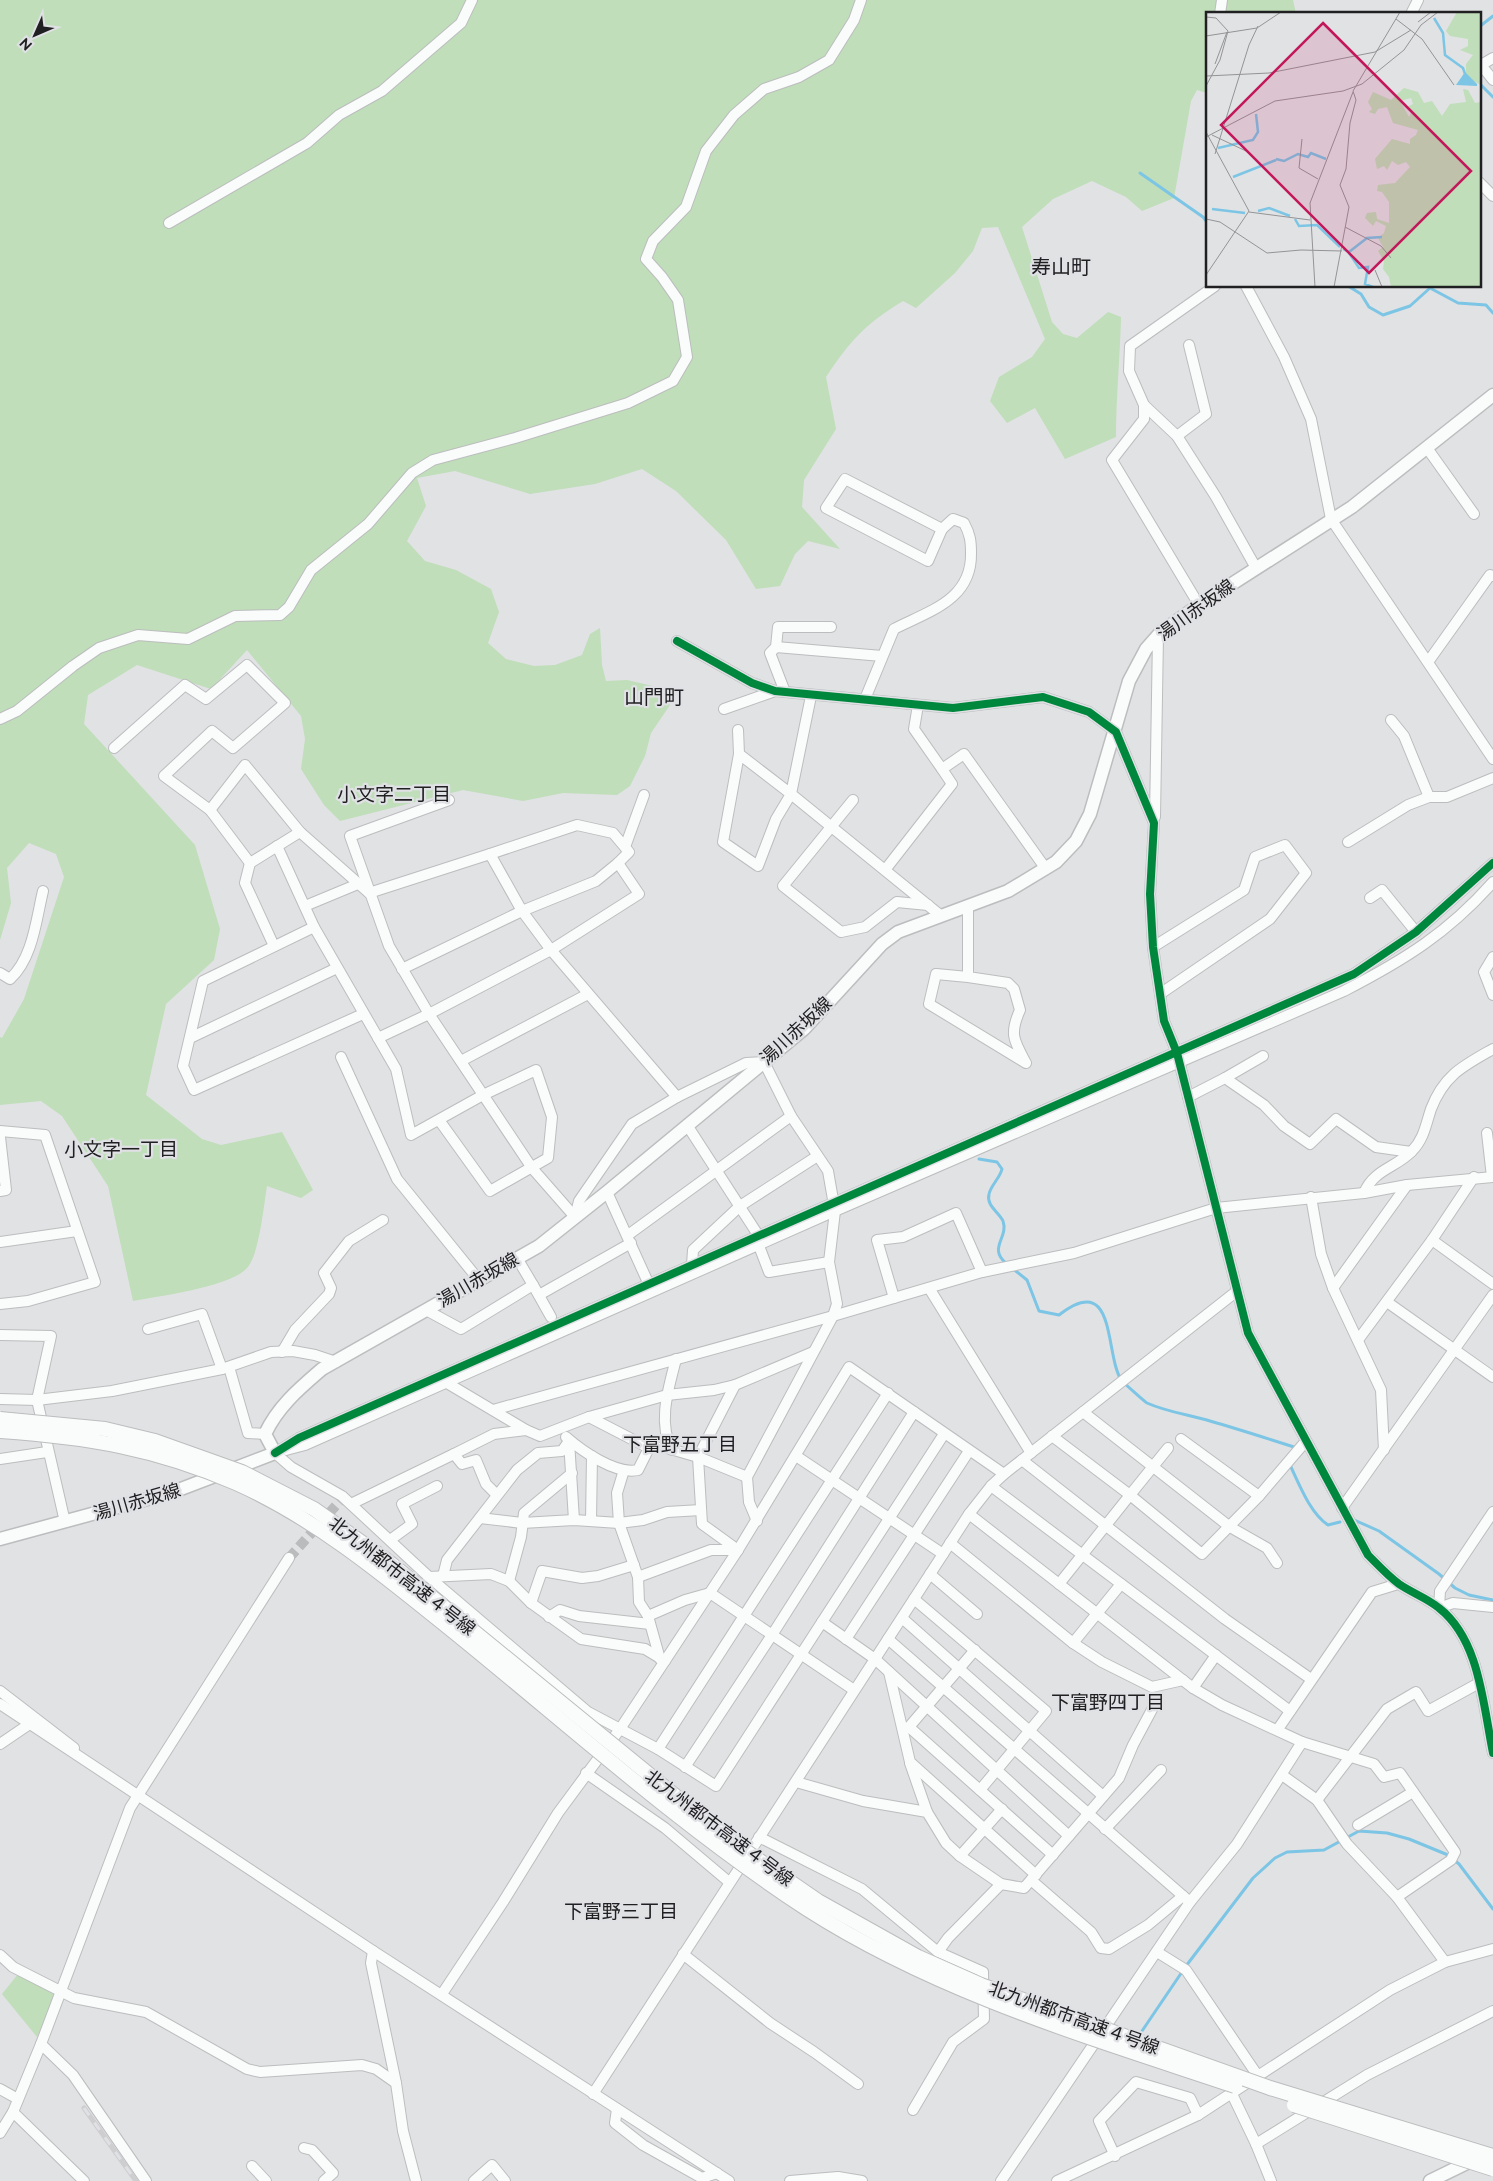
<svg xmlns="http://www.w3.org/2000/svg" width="1493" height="2181" viewBox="0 0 1493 2181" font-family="Raleway,'Noto Sans JP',sans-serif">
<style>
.green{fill:#bfdeb9}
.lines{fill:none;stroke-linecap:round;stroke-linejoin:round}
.stream{stroke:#7cc5e5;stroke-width:3}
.minor-tunnel{stroke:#babbbd;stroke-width:10;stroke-dasharray:10 5;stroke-linecap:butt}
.minor-casing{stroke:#bcbdbe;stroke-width:12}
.major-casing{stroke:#bcbdbe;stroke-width:15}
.minor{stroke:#fafbfb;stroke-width:10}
.major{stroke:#fafbfb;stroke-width:12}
.rail-casing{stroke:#ceced0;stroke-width:5}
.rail{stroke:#e0e1e5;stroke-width:3;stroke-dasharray:9;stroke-linecap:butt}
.highway-bridge-casing{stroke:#bcbdbe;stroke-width:16;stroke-linecap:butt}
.highway-bridge{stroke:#fafbfb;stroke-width:14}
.cycleway-casing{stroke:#e0e1e5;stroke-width:11}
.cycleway{stroke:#00873e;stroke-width:8}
.labels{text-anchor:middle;stroke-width:4.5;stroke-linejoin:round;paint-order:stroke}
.street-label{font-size:18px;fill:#202022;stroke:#e0e1e5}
.neighbourhood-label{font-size:19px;fill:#202022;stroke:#e0e1e5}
.quarter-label{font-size:20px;fill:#202022;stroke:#e0e1e5}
.inset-river{fill:none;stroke:#7cc5e5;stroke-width:2.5}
.inset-road{fill:none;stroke:#949496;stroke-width:1}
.view{fill:#c2185b;fill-opacity:0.15;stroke:#c2185b;stroke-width:2.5}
.inset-edge{fill:none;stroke:#202022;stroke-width:2.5}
</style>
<rect width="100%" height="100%" fill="#e1e2e4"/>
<g class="green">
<path d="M0,0H1293L1296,14H1207V93L1197,90L1191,101L1174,198L1142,211L1126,197L1092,181L1053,199L1022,227L1052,322L1063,334L1077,338L1108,312L1121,317C1120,358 1116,397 1116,437L1065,459L1035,408L1007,423L990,401L999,377L1032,357L1045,339L998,227L982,228L973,251L955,273L916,308L903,301C865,324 850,341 826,377L836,429L804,480L802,507L840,549L808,541L795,554L780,586L756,589L726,540L676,491L642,469L595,484L530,494L455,471L417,478L426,506L407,541L425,561L456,570L491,589L499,612L488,643L506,659L534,666L555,665L582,655L590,634L600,628L602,665L606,681L627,680L653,686L670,705L651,733L645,756L630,786L617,795L563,793L523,801L463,790L340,821L324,805L301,769L305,739L301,716L247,650L211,689L137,665L88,695L84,724L195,845L220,929L214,960L166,1004L146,1095L202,1139L221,1145L282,1132L313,1190L301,1198L267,1186C264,1204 259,1256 247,1268C230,1287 160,1296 133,1301L108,1186L62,1116L41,1101L0,1105V1037L2,1038L24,999L64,877L56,854L29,843L7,868L11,903L0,940Z"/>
<polygon points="19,1973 56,1994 37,2037 2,1994"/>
</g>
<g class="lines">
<g class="stream">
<polyline points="1479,27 1493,16"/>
<polyline points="1479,83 1493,97"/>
<polyline points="1140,173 1203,217 1207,222"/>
<polyline points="1348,286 1361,294 1369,307 1383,315 1410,306 1430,288 1458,303 1486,305 1493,313"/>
<path d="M979,1159L997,1162L1002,1169C1000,1178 991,1185 989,1194C986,1206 999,1212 1003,1221C1009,1238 987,1248 1007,1264"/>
<path d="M1012,1268L1027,1280L1039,1311L1059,1315C1118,1269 1104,1357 1122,1381C1124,1383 1145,1402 1147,1403C1167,1412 1190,1415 1210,1421C1238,1429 1266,1438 1294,1447L1293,1450"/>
<path d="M1290,1465C1299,1484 1310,1513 1328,1525L1340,1522"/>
<polyline points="1352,1519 1379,1531 1439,1574 1455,1588 1469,1595 1493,1600"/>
<polyline points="1142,2031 1186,1966 1253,1878 1275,1858 1287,1852 1324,1850 1359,1831 1387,1833 1409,1839 1448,1855 1459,1864 1493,1909"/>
</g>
<polyline class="minor-tunnel" points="289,1558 340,1501"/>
<g class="minor-casing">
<g id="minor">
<polyline points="1220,14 1222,0"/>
<polyline points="1411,14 1418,0"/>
<polyline points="1493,58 1481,65 1493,80"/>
<polyline points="1479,182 1493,196"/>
<polyline points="169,223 307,143 339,115 382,91 461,23 472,0"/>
<polyline points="1246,286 1284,357 1311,419 1331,519 1493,759"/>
<polyline points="1144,405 1177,436 1216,497 1256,568"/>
<polyline points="1177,436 1206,414 1189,345"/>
<polyline points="1427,448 1474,514"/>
<polygon points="845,479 942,529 928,561 826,508"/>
<polyline points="1199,605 1112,460 1144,419 1144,405 1129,371 1130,346 1215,286"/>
<path d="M677,641L752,683L775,691L953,708L1043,697L1089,712L1116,732L1154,823L1150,894L1153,947L1164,1021L1177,1053L1248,1333L1368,1555C1378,1565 1388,1576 1399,1584C1412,1593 1427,1598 1439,1608C1480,1640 1483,1705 1493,1753"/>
<polyline points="776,647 882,656"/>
<polyline points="1428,662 1490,575 1493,576"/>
<polyline points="785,692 770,653 776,647 778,627 831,627"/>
<polyline points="811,696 791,794 940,915"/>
<path d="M865,699L894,629C929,611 972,600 971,553C971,541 970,534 964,523L953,519L942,529"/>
<polyline points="918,705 914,729 942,769 964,754 1046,869"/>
<polyline points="724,709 775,691"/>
<polyline points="0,719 17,711 73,666 99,648 138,635 188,639 235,616 280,615 289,607 311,570 368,524 412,473 433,460 515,438 628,403 673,381 687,357 678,300 662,277 646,259 653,241 686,207 706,151 734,115 764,89 799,77 829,60 854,20 861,0"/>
<polyline points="1391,720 1404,736 1429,797"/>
<polyline points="738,730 739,754"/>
<polyline points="114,748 185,685 206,699 247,665 285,703 233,748 212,731 164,776 210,810 250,863 300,832"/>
<polygon points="739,754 791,794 776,819 758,866 723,842"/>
<polyline points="449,800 350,836 389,946 429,1014 532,1168 575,1217"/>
<polyline points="853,800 783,886 841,932 865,927 897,902 928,905"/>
<polyline points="210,810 245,765 300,832 368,892"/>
<polyline points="1155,817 1158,636"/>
<polyline points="1348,842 1408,805 1429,797 1447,797 1493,778"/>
<polyline points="277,846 314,927 396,1069 411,1135 483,1095 536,1070 552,1117 548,1158 490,1191 439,1120"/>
<polyline points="625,847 644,795"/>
<polyline points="490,854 577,825 613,833 629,852 618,863"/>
<polyline points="250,863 245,883 274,946"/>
<polyline points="885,870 952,784 942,769"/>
<polyline points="369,893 490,854 522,911 551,950 677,1097 746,1063 764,1062 791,1116 828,1171 835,1211 829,1262 837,1304 833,1316 747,1477 749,1502 757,1521"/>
<polyline points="1370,898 1382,890 1416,932"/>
<polyline points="305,906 358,884"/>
<polyline points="314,927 203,981 183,1066 194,1090 363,1014"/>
<polyline points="1153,947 1244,890 1255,857 1285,845 1306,873 1270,919 1160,994"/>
<polyline points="1493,957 1484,972 1493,995"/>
<path d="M0,973L10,979C33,958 36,920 43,891"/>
<path d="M968,977L1008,983L1014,989L1020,1010C1009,1034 1014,1041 1026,1063L929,1004L936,974L968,977V907"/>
<polyline points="190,1038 337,968"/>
<polyline points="378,1038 429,1014 551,950 639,894 618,863 596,881 522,911 402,969"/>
<polyline points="1263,1056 1225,1078 1264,1105 1284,1126 1310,1144 1336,1119 1376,1147 1411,1152"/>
<polyline points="341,1057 397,1179 478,1279"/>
<polyline points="461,1061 588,994"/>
<polyline points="1188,1097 1225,1078"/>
<polyline points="687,1125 762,1241"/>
<polyline points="0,1131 45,1135 95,1282 28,1301 0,1304"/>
<polyline points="1487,1133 1492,1177"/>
<polyline points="0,1137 6,1190 0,1191"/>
<polyline points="607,1192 651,1289"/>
<path d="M1364,1193C1374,1169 1396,1168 1412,1151C1424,1139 1426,1124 1431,1109C1444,1075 1463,1066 1493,1049"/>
<polyline points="1311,1197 1321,1254 1333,1288 1381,1390 1384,1450"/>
<polyline points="575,1217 579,1201 632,1124 677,1097"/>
<polyline points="628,1235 791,1116"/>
<polyline points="1432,1240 1493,1284"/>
<polyline points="0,1242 77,1231"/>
<polyline points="759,1246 769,1272 829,1262"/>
<polyline points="517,1258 533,1285"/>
<polyline points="692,1265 693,1250 740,1206 816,1157"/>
<polyline points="929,1288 1031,1453"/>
<polyline points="1333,1288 1407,1185"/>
<polyline points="539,1295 631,1243"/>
<polyline points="894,1298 877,1240 903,1237 956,1213 982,1272"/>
<polyline points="1387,1302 1493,1377"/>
<polyline points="426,1310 461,1329 533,1285 551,1317"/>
<polyline points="148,1329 202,1314 222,1369"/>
<polyline points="0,1335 51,1336 37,1400 65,1522"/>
<polyline points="1358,1340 1432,1240 1474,1177"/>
<polyline points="282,1352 295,1330 329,1294 331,1288 324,1273 349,1241 383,1220"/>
<polyline points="229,1367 248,1433 265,1434"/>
<polyline points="447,1383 526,1430 540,1436 589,1417 667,1395 714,1390 735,1385 813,1352"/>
<polyline points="735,1385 698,1457 702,1524 738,1550"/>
<polyline points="0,1399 37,1400 112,1391 222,1369 271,1352 293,1351 315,1355 336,1362"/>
<polyline points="493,1410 833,1316 982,1272 1074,1253 1216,1208 1364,1193 1407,1185 1493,1177"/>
<polyline points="1083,1412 1230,1527 1267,1548 1277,1563"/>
<polyline points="589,1417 649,1448 667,1448 698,1457 747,1477"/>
<polyline points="1052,1436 1130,1495 1168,1448"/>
<path d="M566,1437C582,1451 616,1475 638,1470L649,1448"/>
<polyline points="1181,1439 1259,1496"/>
<polyline points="569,1441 574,1520"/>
<path d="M286,1450L305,1445L835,1211L1344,991C1404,960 1448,933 1493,882"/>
<path d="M672,1450C657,1422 669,1387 676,1359"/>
<polyline points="275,1453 299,1438 1354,974 1416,932 1493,863"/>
<polyline points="275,1453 291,1467 342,1496 429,1577 491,1574 509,1581 531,1603 581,1639 645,1649 665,1661"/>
<polyline points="454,1454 494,1434 526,1430"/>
<polyline points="796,1456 943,1554"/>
<polyline points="0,1459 47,1452"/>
<polyline points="1022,1460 1225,1619 1311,1679"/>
<polyline points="624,1470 617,1493 619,1523 638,1577 639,1602 648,1616 660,1659"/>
<polyline points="991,1486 1290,1711"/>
<polyline points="351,1504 454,1454 462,1464 476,1460 486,1484 496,1494"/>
<polyline points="1342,1508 1493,1295"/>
<polyline points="969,1514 1193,1688 1222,1705 1302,1742 1374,1764 1384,1777 1400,1773 1455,1852 1451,1860 1397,1897"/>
<polyline points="480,1518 522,1523 574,1520 619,1523 643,1520 667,1512 701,1510"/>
<polyline points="591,1521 592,1456"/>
<polyline points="390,1540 412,1524 402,1504 437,1486"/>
<polyline points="950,1543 1073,1643 1102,1662 1152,1687 1183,1680"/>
<polyline points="930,1574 977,1614"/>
<polyline points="443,1576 447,1560 517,1470 538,1453 562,1451 569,1441"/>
<polyline points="429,1577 588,1712 658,1749 716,1786 822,1622 875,1659 1069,1836"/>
<polyline points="638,1577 711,1550 738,1550"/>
<polyline points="509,1581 521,1537 524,1513 572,1473"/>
<polyline points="1059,1584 1130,1495 1202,1554 1259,1496 1306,1441"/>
<polyline points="914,1599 1046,1711 980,1790"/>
<polyline points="531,1603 542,1571 582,1578 598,1576 634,1565"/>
<polyline points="1439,1608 1440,1591 1493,1512"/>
<polyline points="1439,1608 1453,1603 1493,1607"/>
<polyline points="648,1616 685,1600 710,1593 854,1690"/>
<polyline points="549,1617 560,1610 579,1616 650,1624"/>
<polyline points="902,1618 1103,1796"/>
<polyline points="822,1622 944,1434"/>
<polyline points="846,1639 969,1451"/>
<polyline points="888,1639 1190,1902"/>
<polyline points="1073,1643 1121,1584"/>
<polyline points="975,1650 909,1727 1053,1855"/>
<polyline points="889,1672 910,1762 1036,1875"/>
<polyline points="1193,1688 1216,1655"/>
<polyline points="0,1691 74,1748"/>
<polyline points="0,1704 373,1951 729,2181"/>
<polyline points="1278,1729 1372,1592 1398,1584"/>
<polyline points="0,1744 28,1725"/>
<polyline points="658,1749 888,1393"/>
<polyline points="910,1763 927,1812"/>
<polyline points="685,1767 772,1635 914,1412"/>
<polyline points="586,1773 665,1828 729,1882"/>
<polyline points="1282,1775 1317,1800 1347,1844 1397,1897 1445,1962"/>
<polyline points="796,1782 863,1801 927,1812 946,1843 960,1856 1001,1884 1024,1888 1119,1778 1133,1745 1156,1702"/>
<polyline points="1317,1800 1387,1709 1416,1692 1428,1711 1479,1683"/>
<polyline points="1358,1825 1413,1792"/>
<polyline points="1105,1829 1161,1770"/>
<polyline points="759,1837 862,1889 938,1952 983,1972 984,2019 953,2042 913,2110"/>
<polyline points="960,1856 1002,1809"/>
<polyline points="1031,1880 1091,1932 1101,1948 1109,1949 1148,1925 1183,1896"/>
<polyline points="373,1951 371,1963 396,2083 403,2131 416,2181"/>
<polyline points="938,1952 948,1938 1001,1884"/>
<polyline points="1157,1952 1186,1970 1258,2076"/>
<polyline points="683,1954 770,2023 814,2052 858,2084"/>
<polyline points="0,1955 13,1967 74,1998 146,2012 247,2069 260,2072 362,2065 376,2069 396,2083"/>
<polyline points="442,1994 503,1902 558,1813 620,1729 738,1550 849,1367 1004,1474"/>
<polyline points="41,2044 73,2075 146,2181"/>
<polyline points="0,2089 18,2099"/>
<polyline points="593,2094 969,1514 991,1486 1004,1474 1237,1291"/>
<polyline points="1232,2094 1256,2144 1271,2181"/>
<polyline points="617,2109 615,2123 643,2145 702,2178 717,2173"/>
<polyline points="13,2112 84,2181"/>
<polyline points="0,2133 13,2112 41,2044 130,1808 289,1558"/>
<polyline points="1256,2144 1367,2075 1493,2011"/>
<polyline points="304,2148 312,2150 333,2173 324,2181"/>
<polyline points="1115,2156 1099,2121 1136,2082 1190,2098 1198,2115"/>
<polyline points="252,2166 266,2181"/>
<polyline points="474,2181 492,2165 505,2181"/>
<polyline points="790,2181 838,2177 862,2181"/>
<polyline points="1001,2181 1190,1902 1237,1844 1302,1742"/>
<polyline points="1057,2181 1198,2115 1390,1990 1445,1962 1493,1949"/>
</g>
</g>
<g class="major-casing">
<g id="major">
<path d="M0,1539L173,1492L275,1453L265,1434C278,1406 300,1388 322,1369L539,1246L607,1192L804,1029L882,944L898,932L1008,891L1056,862L1076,841L1090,814L1129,681L1146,649L1161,632L1199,605L1352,507L1493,395"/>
<polyline points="1430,2181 1475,2159"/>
</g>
</g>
<use href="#minor" class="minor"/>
<use href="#major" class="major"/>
<g class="rail-casing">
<polyline id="rail" points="84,2108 136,2181"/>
</g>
<use href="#rail" class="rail"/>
<g class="highway-bridge-casing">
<g id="highway-bridge">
<polyline points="0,1419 105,1429 155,1441 242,1472 314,1509 385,1559 728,1839 818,1901 918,1957 981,1985 1270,2088 1493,2156"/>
<path d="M0,1431C87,1437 155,1448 236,1483C321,1521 392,1582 464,1640C577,1732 686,1830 807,1909C938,1993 1089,2037 1235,2086"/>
<polyline points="1294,2105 1493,2169"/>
</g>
</g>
<use href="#highway-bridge" class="highway-bridge"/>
<g class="cycleway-casing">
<g id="cycleway">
<path d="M677,641L752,683L775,691L953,708L1043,697L1089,712L1116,732L1154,823L1150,894L1153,947L1164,1021L1177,1053L1248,1333L1368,1555C1378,1565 1388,1576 1399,1584C1412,1593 1427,1598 1439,1608C1480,1640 1483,1705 1493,1753"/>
<polyline points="275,1453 299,1438 1354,974 1416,932 1493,863"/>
</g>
</g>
<use href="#cycleway" class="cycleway"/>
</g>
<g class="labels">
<g class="street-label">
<text transform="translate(1196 610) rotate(-36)" y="6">湯川赤坂線</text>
<text transform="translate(796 1031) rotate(-43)" y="6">湯川赤坂線</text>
<text transform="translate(478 1280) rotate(-30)" y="6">湯川赤坂線</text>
<text transform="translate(137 1502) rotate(-16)" y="6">湯川赤坂線</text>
<text transform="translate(402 1576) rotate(38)" y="6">北九州都市高速４号線</text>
<text transform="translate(719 1828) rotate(37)" y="6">北九州都市高速４号線</text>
<text transform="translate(1074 2018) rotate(20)" y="6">北九州都市高速４号線</text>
</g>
<g class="neighbourhood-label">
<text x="394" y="801">小文字二丁目</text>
<text x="121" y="1156">小文字一丁目</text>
<text x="680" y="1451">下富野五丁目</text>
<text x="1108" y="1709">下富野四丁目</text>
<text x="621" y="1918">下富野三丁目</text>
</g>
<g class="quarter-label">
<text x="1061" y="274">寿山町</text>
<text x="654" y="704">山門町</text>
</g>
</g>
<g transform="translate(1206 12)">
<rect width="275" height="275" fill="#e1e2e4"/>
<path d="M251,0H275V73L262,66L260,61V52L267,43L254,38L262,34V27L244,24L240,19ZM198,76L212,80L218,91L226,89L236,104L244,92L260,90L257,77L262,78L269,91L275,90V275H185L183,265L177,257L178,249L172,239L177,235L172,226L178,221L180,214L170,209L167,214L159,206L161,201L170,200L171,207L183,211V190L176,180L171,179L172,173L189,171L204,155L200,150L192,153L186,149L181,158L178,154L171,157L169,147L186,127L204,132V127L210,123L212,118L187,111L181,95L172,97L169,102L163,100L166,97L162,90L167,80L185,88ZM205,86L207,92L201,95L205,101L203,105L194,89Z" fill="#bfdeb9" fill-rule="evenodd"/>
<path d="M259,60L271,72V74L250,73Z" fill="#7cc5e5"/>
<path class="inset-river" d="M228,6L237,21L239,43L257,56L259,62M12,136L47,128L52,120L50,102M70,147L78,149L92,142L102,145L105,141L120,147M27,165L70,148M6,197L39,201M52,199L63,196L84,204M89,207L93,214L111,213L134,235M137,237L143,240L161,226L176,225M143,241L153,256L162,255L159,272L167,275"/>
<path class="inset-road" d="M0,5L10,6L22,19M190,7L216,27L248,73M212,10L225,0M0,24L51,16L75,0M9,52L21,20M0,64L63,61L169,40L205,18M0,74L14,48L22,19M6,123L40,139M0,125L69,89L137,79L156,72L198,38L215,13L232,0M96,127L93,156L112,167M9,142L43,33L52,14M43,200L104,208M0,207L14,210L61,241L95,238L136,239M139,215L175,234L185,246M169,258L176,275M0,263L43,199L0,120M109,275L104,191L147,80M128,275L143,195L134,173L140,157L144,111L150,88L147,79L194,0"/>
<path class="view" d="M117,11L265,159L163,261L15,113Z"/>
<rect width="275" height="275" class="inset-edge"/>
</g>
<g transform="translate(35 35) rotate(225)" stroke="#e0e1e5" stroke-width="4" paint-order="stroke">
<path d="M0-4L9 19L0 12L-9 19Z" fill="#202022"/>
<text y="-8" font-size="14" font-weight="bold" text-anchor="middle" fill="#202022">N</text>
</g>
</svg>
